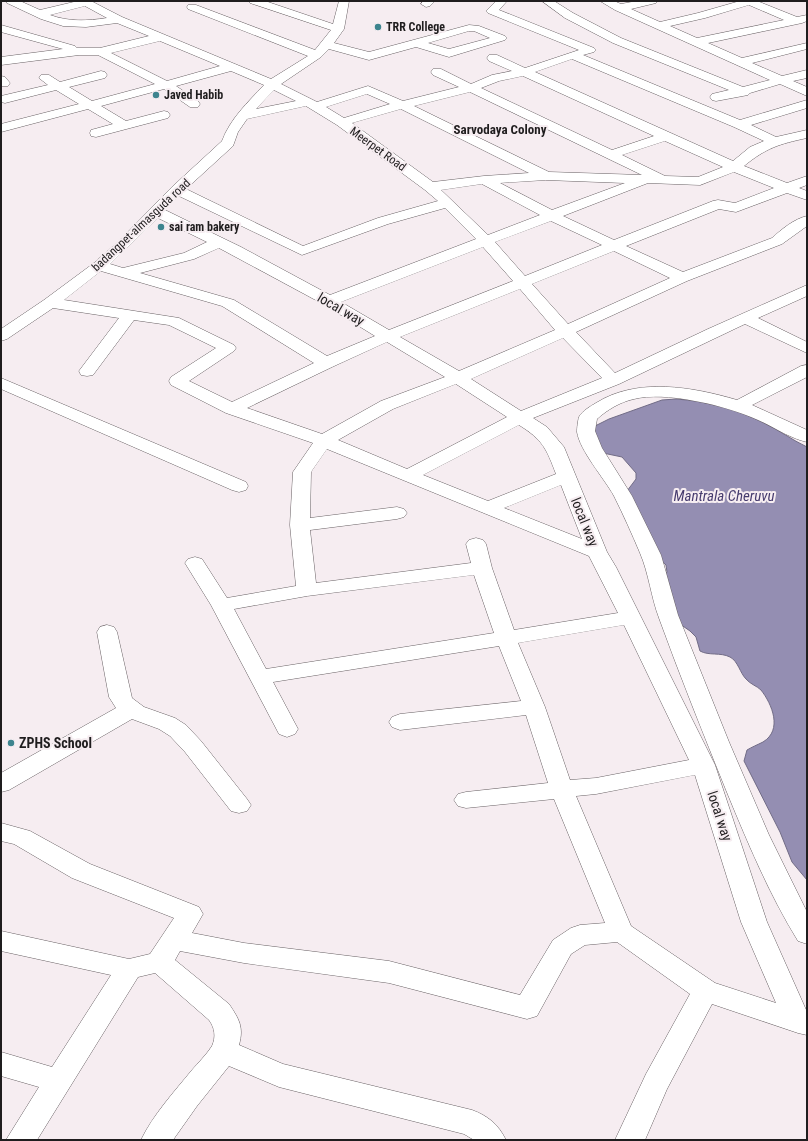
<svg xmlns="http://www.w3.org/2000/svg" width="808" height="1141" viewBox="0 0 808 1141" font-family="'Roboto Condensed',sans-serif">
<style>
.water{fill:#948eb2;stroke:#716c86}
.lines{fill:none;stroke-linecap:round;stroke-linejoin:round}
.minor-casing{stroke:#696265;stroke-width:1}
.minor{fill:#fff;fill-rule:evenodd}
.poi-dot{fill:#3d848e;stroke:#f6edf1;stroke-width:1.5}
.labels{text-anchor:middle;stroke-width:4;stroke-linejoin:round;paint-order:stroke}
.far-poi-label{font-size:12px;font-weight:bold;fill:#1f1d1e;stroke:#f6edf1;text-anchor:start}
.far-street-label{font-size:12px;fill:#1f1d1e;stroke:#f6edf1}
.far-neighbourhood-label{font-size:13px;font-weight:bold;fill:#1f1d1e;stroke:#f6edf1}
.street-label{font-size:14px;fill:#1f1d1e;stroke:#f6edf1}
.poi-label{font-size:14px;font-weight:bold;fill:#1f1d1e;stroke:#f6edf1;text-anchor:start}
.water-label{font-size:15px;font-style:italic;fill:#463b6e;stroke:#f6edf1}
</style>
<rect width="100%" height="100%" fill="#f6edf1"/>
<path class="water" d="M676,399C706,401 737,409 764,423C779,430 792,440 807,447V880L792,862L780,832L744,761L747,750C752,747 757,745 763,742C783,730 772,704 761,690C757,686 750,684 746,679C740,673 738,661 730,657C720,652 709,656 700,651L696,637L690,631L680,624L663,578L667,572L666,565L653,553L627,491L636,479V473L622,457L603,453L590,434L595,426L609,419L662,400Z"/>
<g class="lines">
<g class="minor-casing">
<g id="minor">
<path d="M6,1H20L40,10L78,1H91L122,17L271,79L308,56L188,9L187,7L188,5H196L315,50L331,30L250,3L249,1H265L333,24L339,1H349L344,29L334,43L369,52L469,25L479,26L505,36L507,38L505,40L449,57L416,47L369,60L329,49L321,57L281,84L317,102L368,86L403,101L459,87L433,75L431,72L433,69H441L471,84L492,75L512,71L489,61L487,58L489,55H497L525,68L579,50L488,13L486,11L496,1H507L499,10L594,48L596,50L594,52L583,55L740,120L807,100V108L751,125L776,137L807,130V138C779,144 766,148 744,166L787,183L807,176V185L799,188L807,191V200L787,193L736,212L719,209L626,246L683,272L772,238C782,229 794,219 807,216V226L782,244L687,281L576,332L615,373L708,329L807,285V296L758,318L807,342V353L745,324L619,384L533,418L547,427L564,447L607,552L616,567L715,765L767,922L807,1012V1035L798,1033L712,1004L667,1089L645,1140H615L646,1074L690,994L617,942L585,945L571,954L537,1016L527,1019L389,983L244,963L180,951L175,960L229,1004C239,1019 244,1027 239,1045L283,1064L472,1110C488,1116 498,1124 506,1140H474L464,1134L279,1087L229,1066L197,1106L173,1140H141C153,1115 174,1092 192,1070C198,1063 207,1054 212,1046C216,1037 215,1028 209,1020L155,973L138,977L37,1140H6L39,1087L1,1076V1052L52,1067L111,975L1,951V931L129,959L150,954L174,918L72,878L14,844L1,841V823L30,831L90,864L199,907L203,914L192,933L244,943L389,961L520,995L553,940L571,928L580,925L605,923L554,799L466,808L458,806L454,800L458,794L466,792L548,783L526,715L400,730L392,727L389,722L392,717L400,714L521,701L499,646L273,682L298,729L295,734L287,737L279,734L211,605L185,563L188,559L195,557L202,559L227,598L296,586L290,525L293,472L313,443L226,413L171,385L169,381L171,377L216,348L169,325L134,320L93,375L87,376L81,375L79,371L119,318L53,308L7,339L1,341V329L44,300L94,263L121,239L172,187L222,141C230,119 248,102 264,85L231,71L176,86L198,101L200,104L198,107H190L164,89L101,106L126,121L164,111L168,112L170,115L168,118L96,137L91,136L90,133L91,130L113,124L88,109L1,132V124L79,104L56,90L5,103L1,102V96L48,85L39,78L41,75H49L60,82L101,71L105,72L107,75L105,78L69,87L92,101L155,84L98,55H79L1,65V57L63,49L1,32V25L75,46L77,48H100L149,36L117,23L86,27L63,26L41,19L7,3ZM85,6L107,18C87,21 69,22 50,15ZM469,31H474L490,38L449,49L428,43ZM160,41L220,66L167,81L111,53ZM572,59L734,127L764,141L750,147L733,161L535,72ZM523,76L654,136L612,150L481,88L499,81ZM274,90L296,101L256,109ZM470,92L642,175L549,172L414,106ZM367,94L390,104L344,118L326,107ZM306,106L337,125L425,190L438,201L378,218L303,246L186,189L233,146L238,132L247,119ZM401,109L529,173L484,176L433,182L352,123ZM665,141L723,167L698,177L665,176L622,155ZM734,172L774,188L735,203L718,200L713,201L614,240L563,216L648,183L700,185ZM546,180L625,183L552,210L500,183ZM482,184L540,215L488,235L441,190ZM179,196L302,255L388,224L445,208L476,239L330,295L241,247L165,210ZM158,218L207,242L184,253L123,268L110,264ZM551,221L602,245L525,276L495,242ZM483,247L513,281L389,330L341,302ZM219,248L323,304L375,336L327,356L234,300L140,273L194,259ZM614,251L670,278L568,324L532,284ZM101,271L222,306L314,363L232,402L189,381L234,351L236,348L234,345L179,318L64,300ZM520,289L555,330L459,371L400,337ZM563,338L602,378L521,411L471,379ZM387,342L445,377L381,401L322,434L247,408L332,367ZM456,384L507,417L407,469L338,440L393,409ZM519,425C543,440 546,448 556,474L488,501L423,475ZM327,449L589,556L618,613L514,630L492,568L486,544L483,540L476,538L469,540L466,544L471,563L316,583L310,530L397,519L404,517L407,513L404,509L397,507L310,518L311,472ZM561,485L582,539L504,508ZM474,575L494,633L266,669L234,609L307,596ZM624,625L689,760L596,778L570,780L545,707L518,643ZM695,775L741,922L776,1003L715,983L631,926L576,796L596,794Z"/>
<polygon points="423,1 435,1 430,6 426,7 421,4"/>
<path d="M542,1H554L573,13L621,38L743,87L770,80L615,10L600,1H614L621,4L637,1H657L656,3L631,9L660,22L698,13L740,1H757L797,17L807,15V21L802,23L708,43L742,58L807,43V49L752,63L782,76L807,70V78L793,81L807,87V96L780,84L750,93L748,95L716,101L712,100L710,97L712,94L729,90L613,43L565,18ZM749,5L784,20L697,38L670,26L705,18Z"/>
<polygon points="1,76 5,77 10,83 8,86 1,86"/>
<path d="M807,365V377L752,405L807,430V442C788,438 770,424 751,417C723,405 664,391 634,399C620,402 607,410 597,419L595,431L602,448L632,496L661,555L678,615L729,742L769,835L807,912V944L798,941C769,894 747,841 726,790C703,733 680,676 659,618C651,597 649,574 640,553C632,534 623,514 614,496C604,478 580,451 577,432C577,428 578,420 579,417C582,411 591,406 596,403C637,377 693,387 737,400L801,366Z"/>
<polygon points="1,378 246,482 248,486 246,490 239,492 232,490 1,389"/>
<polygon points="107,625 114,627 117,632 132,698 144,707 175,718 186,725 201,741 247,799 251,805 247,811 239,813 231,811 185,752 170,736 159,729 132,719 9,790 1,792 1,773 116,708 109,697 97,632 100,627"/>
</g>
</g>
<use href="#minor" class="minor"/>
</g>
<g class="poi-dot">
<circle cx="378" cy="27" r="4"/>
<circle cx="156" cy="95" r="4"/>
<circle cx="161" cy="227" r="4"/>
<circle cx="11" cy="743" r="4"/>
</g>
<g class="labels">
<g class="far-poi-label">
<text x="386" y="31">TRR College</text>
<text x="164" y="99">Javed Habib</text>
<text x="169" y="231">sai ram bakery</text>
</g>
<g class="far-street-label">
<text transform="translate(378 149) rotate(36)" y="4">Meerpet Road</text>
<text transform="translate(141 225) rotate(-43)" y="4">badangpet-almasguda road</text>
</g>
<g class="far-neighbourhood-label">
<text x="500" y="134">Sarvodaya Colony</text>
</g>
<g class="street-label">
<text transform="translate(341 309) rotate(30)" y="5">local way</text>
<text transform="translate(585 522) rotate(68)" y="5">local way</text>
<text transform="translate(720 816) rotate(72)" y="5">local way</text>
</g>
<g class="poi-label">
<text x="19" y="748">ZPHS School</text>
</g>
<g class="water-label">
<text x="724" y="501">Mantrala Cheruvu</text>
</g>
</g>
<rect width="808" height="1141" fill="none" stroke="#1f1d1e" stroke-width="4"/>
</svg>
